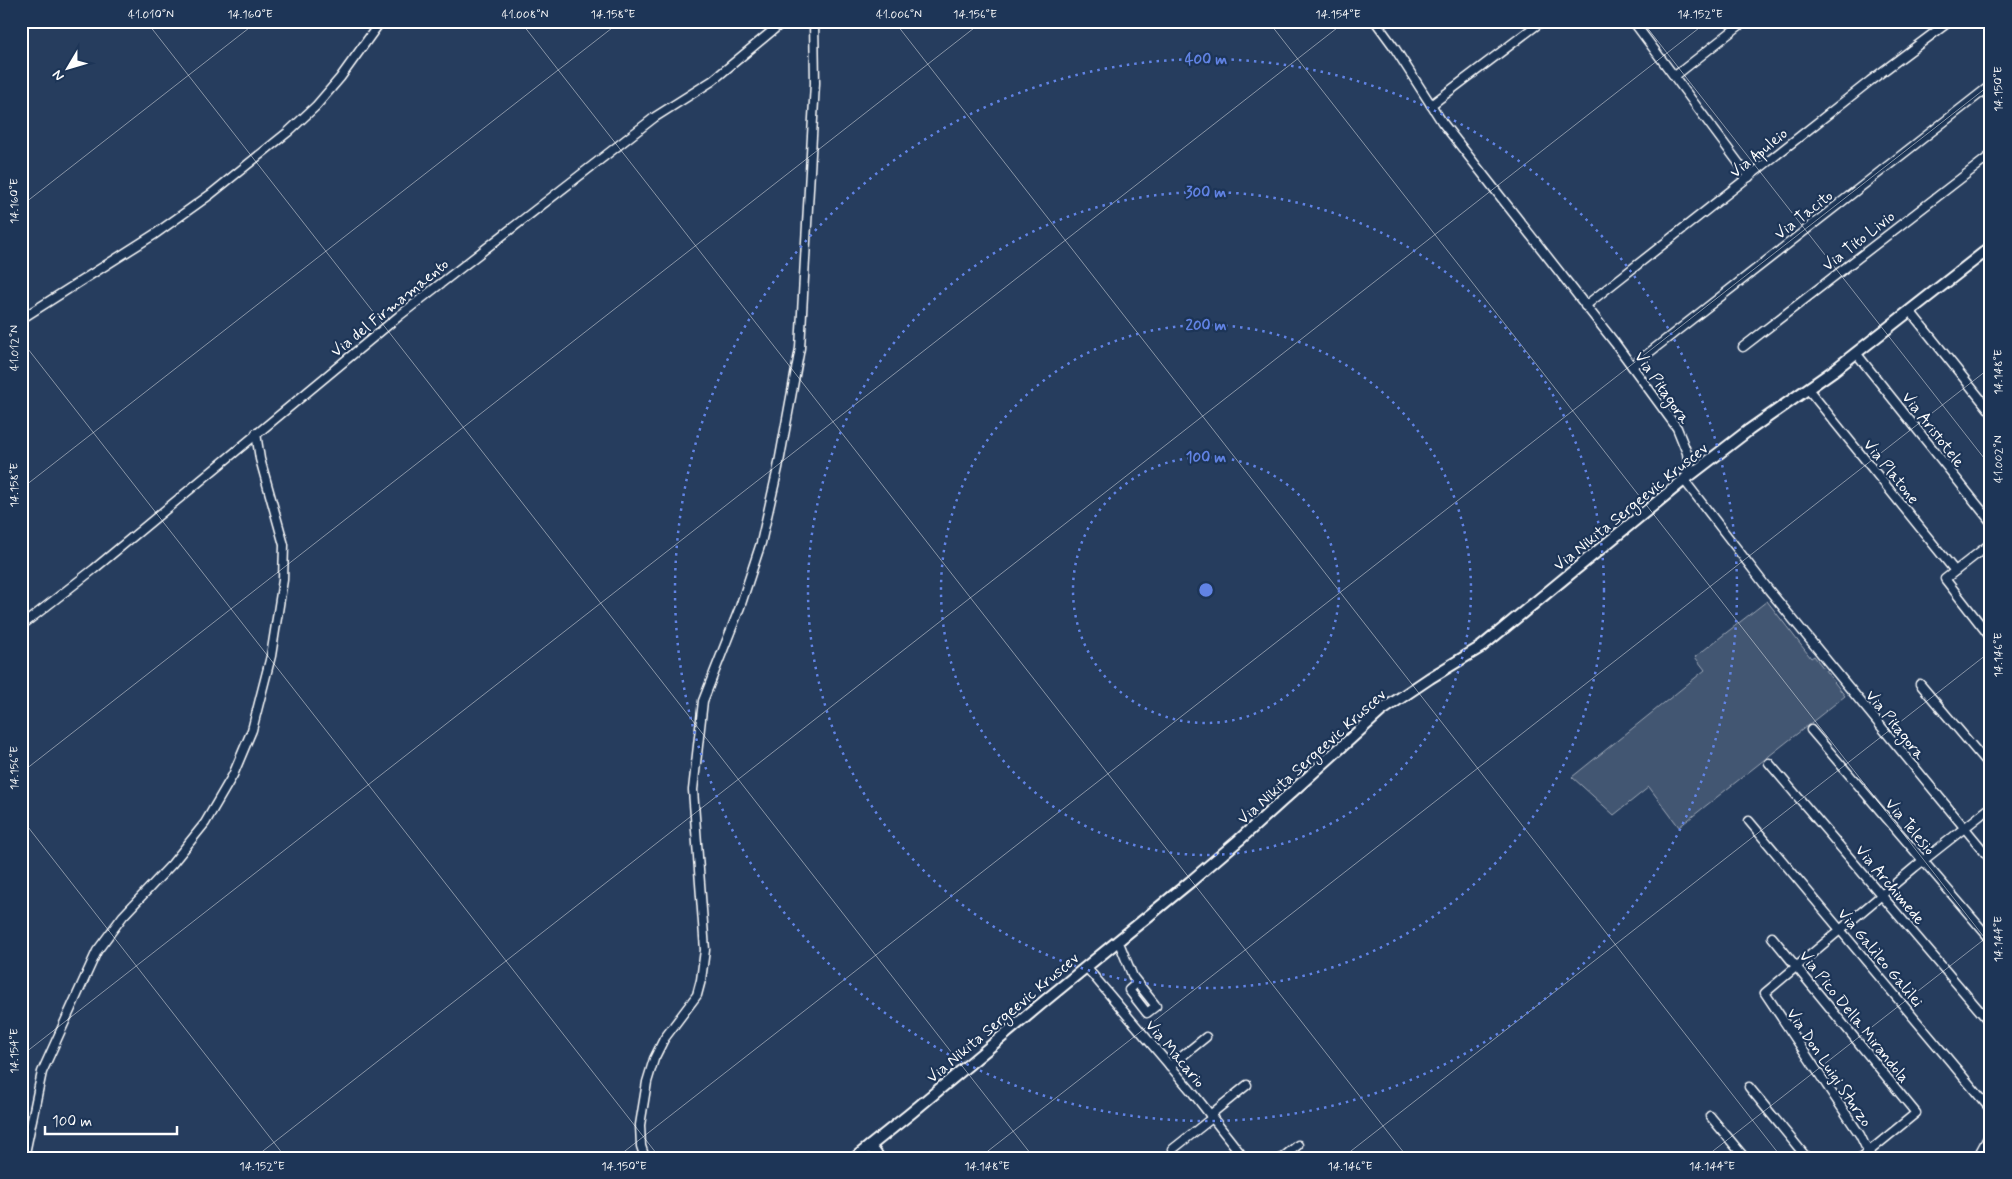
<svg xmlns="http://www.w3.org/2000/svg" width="2012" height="1179" viewBox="0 0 2012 1179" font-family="Mynerve,sans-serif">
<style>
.green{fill:#425672;stroke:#a0aab8}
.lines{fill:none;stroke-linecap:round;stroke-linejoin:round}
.street-casing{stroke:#fff;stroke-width:11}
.secondary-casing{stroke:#fff;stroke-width:14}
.street{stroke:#1d3557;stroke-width:8}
.secondary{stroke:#1d3557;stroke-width:10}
.ticks{fill:none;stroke:#fff;stroke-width:1;stroke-opacity:0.45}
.ring{fill:none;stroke:#6183e4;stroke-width:2.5;stroke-dasharray:2.5 5}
.labels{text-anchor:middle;stroke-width:4.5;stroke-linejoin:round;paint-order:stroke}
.street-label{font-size:16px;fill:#fff;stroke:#1d3557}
.centre{fill:#6183e4;stroke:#1d3557;stroke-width:2.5}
.ring-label{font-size:15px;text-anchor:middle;font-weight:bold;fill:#6183e4;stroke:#1d3557;stroke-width:4.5;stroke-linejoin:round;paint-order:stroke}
.neatline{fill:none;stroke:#fff;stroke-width:2}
.ticks-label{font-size:12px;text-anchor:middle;fill:#fff}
</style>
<rect width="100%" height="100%" fill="#263d5e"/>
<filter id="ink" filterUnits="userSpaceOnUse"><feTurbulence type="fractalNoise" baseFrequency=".02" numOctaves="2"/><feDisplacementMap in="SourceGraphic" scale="10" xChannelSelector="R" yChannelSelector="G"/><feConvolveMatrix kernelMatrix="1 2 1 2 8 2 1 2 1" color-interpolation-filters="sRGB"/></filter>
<g filter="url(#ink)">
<polygon class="green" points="1767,601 1811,658 1814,656 1845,696 1679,827 1649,787 1614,815 1572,777 1705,670 1695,657"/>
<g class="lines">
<g class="street-casing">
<g id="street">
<polyline points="1375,21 1394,47 1442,122 1615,343 1677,428 1687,453 1689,471 1684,480 1768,589 1991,860"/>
<polyline points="1633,21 1749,177"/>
<polyline points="21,25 23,21"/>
<polyline points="1675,76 1745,21"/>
<polyline points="1431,105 1542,21"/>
<polyline points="1585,306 1870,81 1950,21"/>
<polyline points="1910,311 1991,412"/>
<polyline points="21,319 155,234 211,194 288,132 316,106 340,78 381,21"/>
<polyline points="1743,347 1991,155"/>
<polyline points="1856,353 1991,522"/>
<polyline points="1632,366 1991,85"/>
<polyline points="1808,389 1955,571"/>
<polyline points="1991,543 1945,579 1991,638"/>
<polyline points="21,626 94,569 399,316 655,117 712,81 784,21"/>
<polyline points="1920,684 1991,768"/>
<polyline points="1811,730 1991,940"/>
<polyline points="1769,763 1991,1024"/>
<polyline points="1749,821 1991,1110"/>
<polyline points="1772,937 1916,1113 1861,1158"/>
<polyline points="1118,940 1133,977 1156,1006 1147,1013 1129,990 1137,983"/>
<polyline points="1086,967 1193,1093 1244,1158"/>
<polyline points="1170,1066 1206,1037"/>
<polyline points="1749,1087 1807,1158"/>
<polyline points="1210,1115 1247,1085"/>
<polyline points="1710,1116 1745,1158"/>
<polyline points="1173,1149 1212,1118"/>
<polyline points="24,1158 42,1072 97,951 123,916 172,864 205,823 233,775 252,730 271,656 283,580 284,545 260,459 256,433"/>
<polyline points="645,1158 641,1146 640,1125 647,1082 654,1059 664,1039 697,995 701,980 705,950 693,790 703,701 740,607 761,543 778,468 800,348 815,83 814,21"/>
<polyline points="1282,1158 1298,1145"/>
<polyline points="1871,1158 1860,1135 1765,993 1915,867 1991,807"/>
<polyline points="1977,1158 1991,1132"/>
<polyline points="1981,1158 1991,1150"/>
</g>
</g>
<g class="secondary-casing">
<g id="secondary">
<polyline points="870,1146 879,1158"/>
<polyline points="855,1158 911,1113 1047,999 1190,882 1239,840 1381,711 1430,678 1481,647 1684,480 1749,430 1833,371 1991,247"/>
</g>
</g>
<use href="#street" class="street"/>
<use href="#secondary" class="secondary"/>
</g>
</g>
<path class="ticks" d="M146,21L1034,1158M520,21L1408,1158M894,21L1782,1158M1268,21L1991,946M1642,21L1991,467M21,206L258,21M21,340L660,1158M21,489L621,21M21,773L983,21M21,818L286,1158M21,1056L1346,21M254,1158L1708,21M616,1158L1991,84M979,1158L1991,367M1342,1158L1991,651M1704,1158L1991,934"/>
<g class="ring">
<circle cx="1206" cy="590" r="133"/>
<circle cx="1206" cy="590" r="265"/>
<circle cx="1206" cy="590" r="398"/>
<circle cx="1206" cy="590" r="531"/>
</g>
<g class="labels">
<g class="street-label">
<text transform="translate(1758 152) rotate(-39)" y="6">Via Apuleio</text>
<text transform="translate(1803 214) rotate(-38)" y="6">Via Tacito</text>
<text transform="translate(1858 240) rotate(-38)" y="6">Via Tito Livio</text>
<text transform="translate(389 307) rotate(-39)" y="6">Via del Firmamaento</text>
<text transform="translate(1663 387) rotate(55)" y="6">Via Pitagora</text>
<text transform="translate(1934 429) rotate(52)" y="6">Via Aristotele</text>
<text transform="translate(1892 471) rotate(51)" y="6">Via Platone</text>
<text transform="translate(1630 506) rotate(-39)" y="6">Via Nikita Sergeevic Kruscev</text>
<text transform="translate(1896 724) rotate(51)" y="6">Via Pitagora</text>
<text transform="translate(1311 756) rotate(-42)" y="6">Via Nikita Sergeevic Kruscev</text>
<text transform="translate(1911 826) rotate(50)" y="6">Via Telesio</text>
<text transform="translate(1891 884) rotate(50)" y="6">Via Archimede</text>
<text transform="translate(1881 957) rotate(50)" y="6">Via Galileo Galilei</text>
<text transform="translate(1855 1016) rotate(51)" y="6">Via Pico Della Mirandola</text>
<text transform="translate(1002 1017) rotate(-40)" y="6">Via Nikita Sergeevic Kruscev</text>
<text transform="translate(1176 1053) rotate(50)" y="6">Via Macario</text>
<text transform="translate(1830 1067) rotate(56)" y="6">Via Don Luigi Sturzo</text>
</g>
</g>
<circle cx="1206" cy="590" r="8" class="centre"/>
<g class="ring-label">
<text x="1206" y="64">400 m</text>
<text x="1206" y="197">300 m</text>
<text x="1206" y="330">200 m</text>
<text x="1206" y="462">100 m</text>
</g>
<rect width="2012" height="1179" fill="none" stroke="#1d3557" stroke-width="55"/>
<g transform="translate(68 68) rotate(232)" stroke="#1d3557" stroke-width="4" paint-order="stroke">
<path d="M0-4L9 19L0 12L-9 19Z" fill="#ffffff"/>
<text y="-8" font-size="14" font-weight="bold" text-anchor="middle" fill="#ffffff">N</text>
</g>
<path d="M45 1126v8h132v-8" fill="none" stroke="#ffffff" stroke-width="2.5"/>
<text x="52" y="1126" font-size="15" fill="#ffffff" stroke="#1d3557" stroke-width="4" paint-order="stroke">100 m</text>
<rect x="28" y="28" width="1956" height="1124" class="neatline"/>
<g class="ticks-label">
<text x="151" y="18">41.010°N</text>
<text x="250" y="18">14.160°E</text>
<text x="525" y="18">41.008°N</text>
<text x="613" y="18">14.158°E</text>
<text x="899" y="18">41.006°N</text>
<text x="975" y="18">14.156°E</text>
<text x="1338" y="18">14.154°E</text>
<text x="1700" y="18">14.152°E</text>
<text transform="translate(1998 89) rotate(-90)" y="4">14.150°E</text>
<text transform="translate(14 201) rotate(-90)" y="4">14.160°E</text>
<text transform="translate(14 348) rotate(-90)" y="4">41.012°N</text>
<text transform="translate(1998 372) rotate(-90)" y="4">14.148°E</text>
<text transform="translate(1998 459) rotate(-90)" y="4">41.002°N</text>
<text transform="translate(14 485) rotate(-90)" y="4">14.158°E</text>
<text transform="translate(1998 655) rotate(-90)" y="4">14.146°E</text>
<text transform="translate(14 768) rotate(-90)" y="4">14.156°E</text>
<text transform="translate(1998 939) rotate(-90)" y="4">14.144°E</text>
<text transform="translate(14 1051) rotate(-90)" y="4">14.154°E</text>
<text x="262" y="1170">14.152°E</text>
<text x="624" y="1170">14.150°E</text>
<text x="987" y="1170">14.148°E</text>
<text x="1350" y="1170">14.146°E</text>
<text x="1712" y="1170">14.144°E</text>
</g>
</svg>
